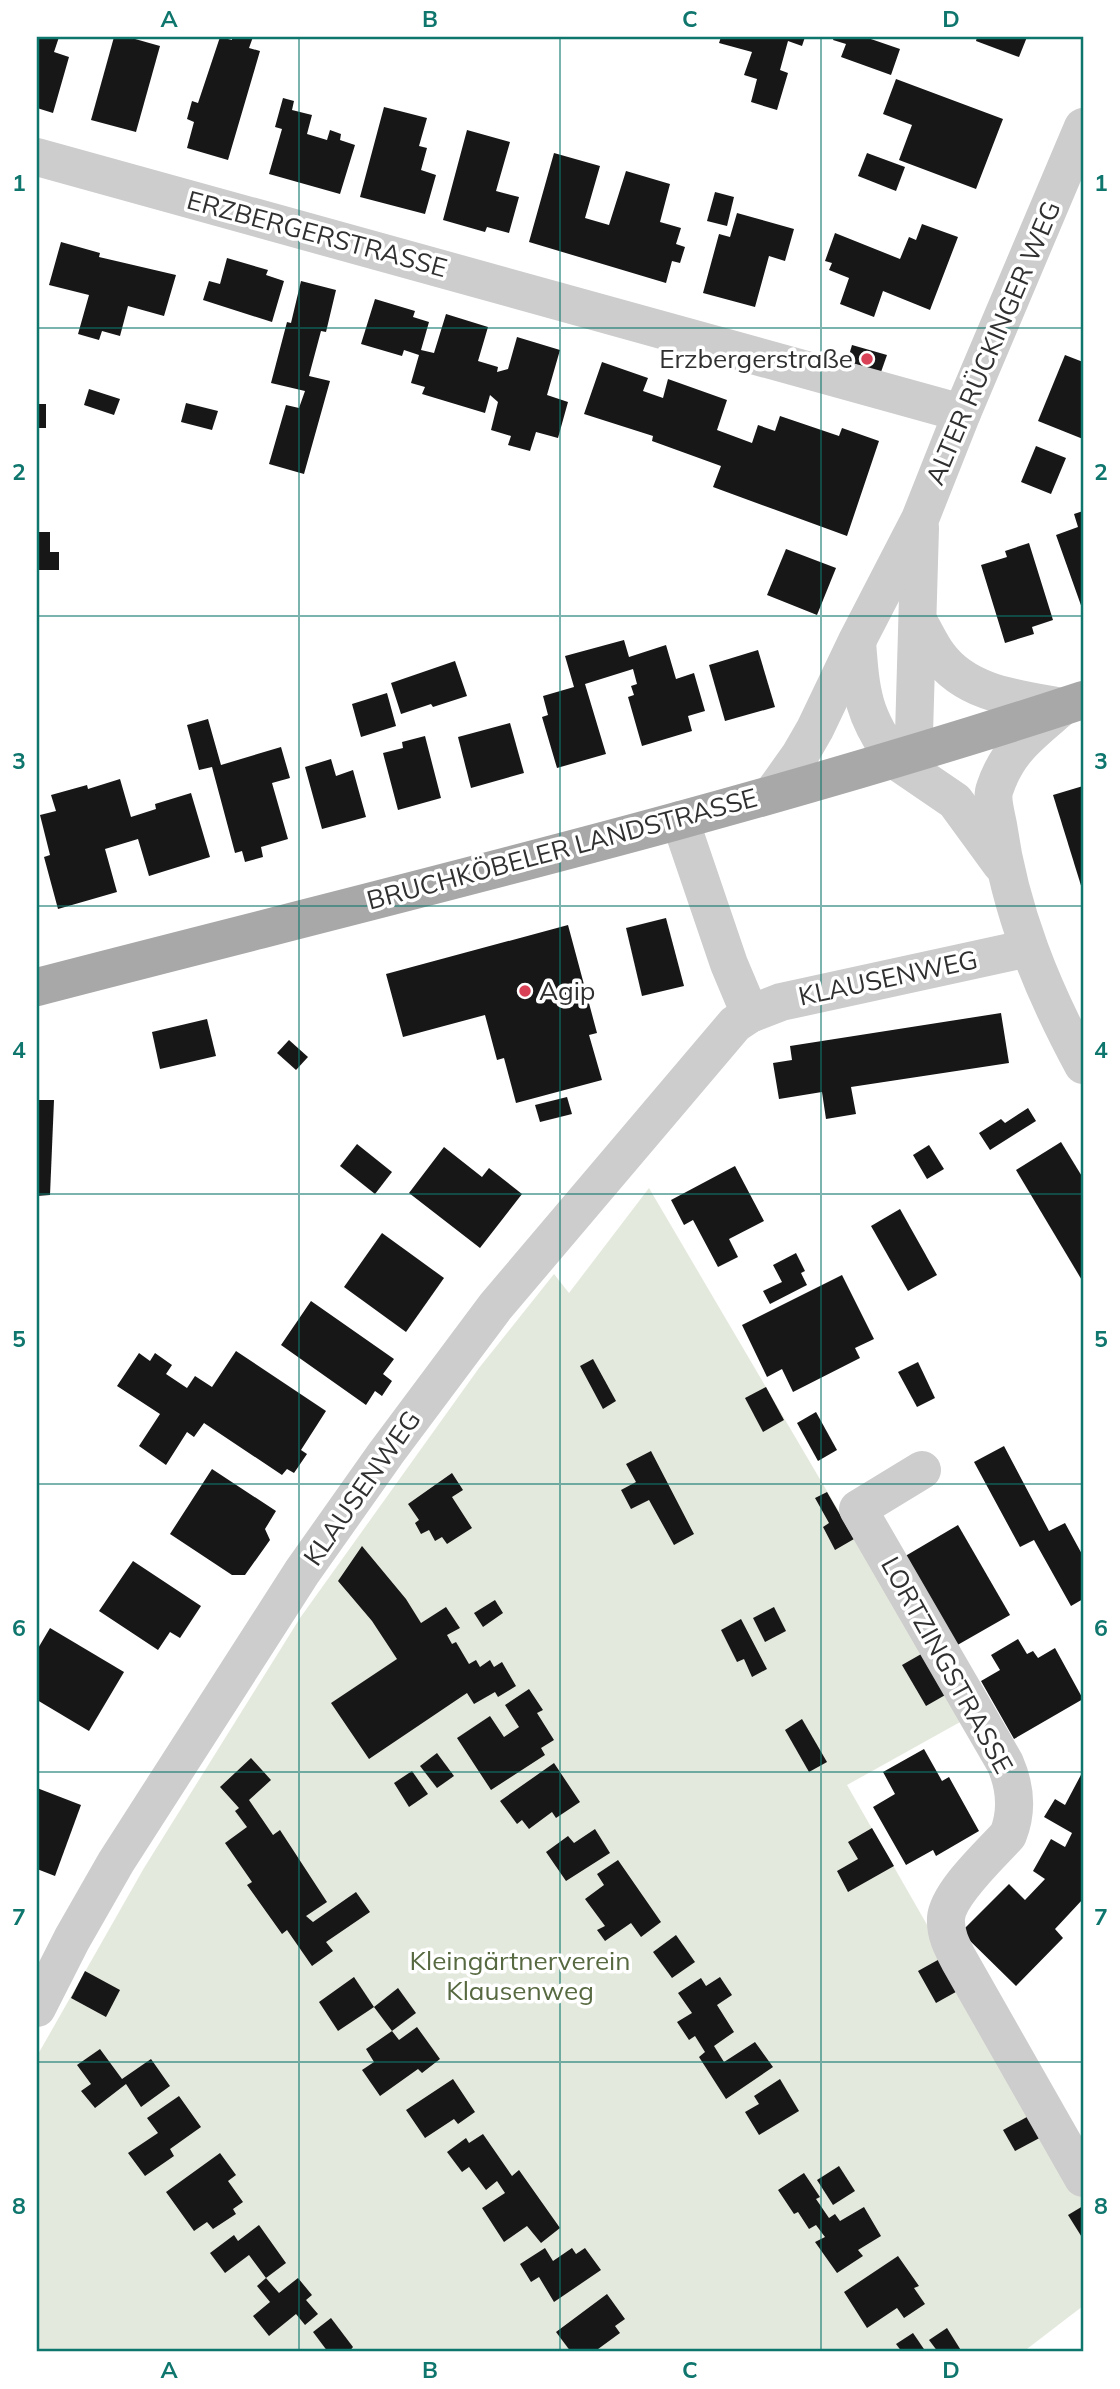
<svg xmlns="http://www.w3.org/2000/svg" width="1120" height="2389" viewBox="0 0 1120 2389" font-family="Mulish,sans-serif">
<style>
.green{fill:#e4e9dd}
.building{fill:#171717}
.lines{fill:none;stroke-linecap:round;stroke-linejoin:round}
.minor{stroke:#cdcdcd;stroke-width:38}
.tertiary{stroke:#cdcdcd;stroke-width:38}
.primary{stroke:#a8a8a8;stroke-width:38}
.grid{fill:none;stroke:#0f766e;stroke-width:2;stroke-opacity:0.55}
.poi-dot{fill:#d94157;stroke:#fff;stroke-width:2.5}
.labels{text-anchor:middle;stroke-width:7;stroke-linejoin:round;paint-order:stroke}
.street-label{font-size:26px;fill:#303030;stroke:#fff}
.poi-label{font-size:26px;fill:#303030;stroke:#fff;text-anchor:end}
.park-label{font-size:26px;fill:#576940;stroke:#fff}
.neatline{fill:none;stroke:#0f766e;stroke-width:2.5}
.grid-label{font-size:23px;text-anchor:middle;font-weight:bold;fill:#0f766e}
</style>
<rect width="100%" height="100%" fill="#fff"/>
<polygon class="green" points="649,1188 962,1721 847,1785 1083,2197 1083,2306 1023,2352 37,2352 37,2056 144,1868 300,1618 479,1368 554,1274 569,1293"/>
<g class="building">
<polygon points="37,37 59,37 54,52 69,57 53,113 37,108"/>
<polygon points="114,37 128,37 160,46 136,132 91,120"/>
<polygon points="220,37 232,40 232,37 253,37 249,48 260,51 228,160 187,148 194,122 187,119 192,101 198,103"/>
<polygon points="721,37 805,37 802,46 788,41 780,70 788,73 777,110 751,102 757,79 744,75 752,52 719,43"/>
<polygon points="834,37 865,37 900,49 891,75 841,57 846,44 833,40"/>
<polygon points="977,37 1027,37 1019,57 976,41"/>
<polygon points="896,79 1003,119 976,189 899,160 912,125 883,114"/>
<polygon points="283,98 294,101 292,110 312,115 307,134 327,140 330,130 341,134 340,140 355,145 340,194 269,174 282,129 275,127"/>
<polygon points="384,107 427,118 419,146 427,148 421,170 436,175 425,214 360,197"/>
<polygon points="467,130 510,142 496,191 519,197 509,233 487,227 485,232 443,220"/>
<polygon points="554,153 600,166 585,218 609,225 626,171 670,184 660,222 681,228 676,244 685,247 680,263 672,261 666,283 529,242"/>
<polygon points="867,153 905,167 896,191 858,176"/>
<polygon points="715,192 734,197 727,226 707,221"/>
<polygon points="737,213 794,229 785,261 769,256 755,307 703,293 719,234 730,237"/>
<polygon points="922,224 958,237 930,310 883,291 874,317 840,304 849,278 829,270 832,263 825,261 835,233 900,259 909,237 916,240"/>
<polygon points="61,242 100,253 99,257 176,275 164,316 128,306 120,336 102,331 99,340 78,334 89,295 49,285"/>
<polygon points="227,258 268,270 266,275 284,281 272,322 203,300 209,281 220,284"/>
<polygon points="301,281 336,290 326,332 321,331 309,376 330,381 304,474 269,464 286,405 299,408 305,391 271,383 287,322 291,323"/>
<polygon points="375,299 415,311 413,317 429,322 421,350 434,353 446,314 488,327 478,361 498,367 497,372 508,369 517,337 560,350 547,395 568,402 558,438 536,432 530,451 508,445 511,436 491,430 498,402 490,395 485,413 422,394 425,387 411,383 419,355 404,350 402,356 361,344"/>
<polygon points="852,345 887,355 881,372 847,362"/>
<polygon points="1065,355 1083,362 1083,439 1038,421"/>
<polygon points="602,362 648,378 643,391 663,398 668,379 727,400 717,430 752,443 758,425 775,431 780,416 839,436 842,428 879,441 847,536 713,487 721,466 652,441 653,436 584,414"/>
<polygon points="89,389 120,399 114,415 84,405"/>
<polygon points="186,403 218,411 212,430 181,422"/>
<rect x="37" y="404" width="9" height="24"/>
<polygon points="1036,446 1066,458 1051,494 1021,482"/>
<polygon points="1083,511 1083,611 1056,535 1078,527 1074,514"/>
<polygon points="37,532 50,532 50,552 59,552 59,570 37,570"/>
<polygon points="1029,543 1053,620 1032,627 1034,634 1005,643 981,565 1007,557 1005,551"/>
<polygon points="786,549 836,568 817,615 767,595"/>
<polygon points="624,640 629,657 666,645 676,679 694,673 705,711 688,716 692,731 642,746 628,697 634,695 631,686 637,684 633,669 585,684 606,754 557,768 542,717 548,715 543,696 574,687 565,656"/>
<polygon points="758,650 775,707 725,721 709,665"/>
<polygon points="455,661 467,696 433,707 431,704 401,714 391,683"/>
<polygon points="387,693 396,726 361,737 352,704"/>
<polygon points="208,719 221,765 281,747 290,778 272,783 288,839 261,847 263,857 245,862 242,851 235,853 212,767 199,770 187,725"/>
<polygon points="510,723 524,773 471,788 458,737"/>
<polygon points="425,736 441,798 398,810 383,753 403,748 402,742"/>
<polygon points="331,759 336,776 353,770 366,817 322,829 305,767"/>
<polygon points="120,779 131,817 156,809 155,804 191,793 210,857 149,876 138,839 105,849 117,892 58,909 44,857 50,855 40,815 56,811 51,795 87,785 88,789"/>
<polygon points="1083,786 1083,892 1053,795"/>
<polygon points="666,918 684,986 642,996 626,928"/>
<polygon points="568,925 597,1033 589,1035 602,1080 516,1103 504,1058 497,1060 485,1015 403,1037 386,974"/>
<polygon points="1001,1013 1009,1063 851,1087 856,1114 826,1119 822,1092 779,1099 773,1063 792,1060 790,1046"/>
<polygon points="207,1019 216,1056 160,1069 152,1032"/>
<polygon points="289,1040 308,1057 296,1070 277,1053"/>
<polygon points="567,1097 572,1114 540,1122 535,1105"/>
<polygon points="37,1100 54,1100 50,1195 37,1196"/>
<polygon points="1028,1108 1036,1121 990,1150 979,1133 1001,1119 1005,1123"/>
<polygon points="1061,1142 1083,1178 1083,1282 1016,1170"/>
<polygon points="357,1144 392,1172 375,1194 340,1166"/>
<polygon points="929,1145 944,1169 927,1179 913,1155"/>
<polygon points="444,1147 482,1177 489,1168 522,1194 480,1248 409,1193"/>
<polygon points="735,1166 764,1221 729,1239 738,1257 718,1267 693,1220 684,1225 671,1200"/>
<polygon points="900,1209 937,1275 908,1291 871,1226"/>
<polygon points="382,1233 444,1278 406,1332 344,1287"/>
<polygon points="796,1253 805,1271 801,1273 807,1285 770,1304 763,1291 782,1282 773,1265"/>
<polygon points="842,1275 874,1339 855,1348 860,1358 793,1392 782,1369 767,1377 742,1325"/>
<polygon points="311,1301 394,1359 383,1374 392,1381 382,1396 375,1391 366,1405 281,1345"/>
<polygon points="236,1351 326,1411 301,1450 307,1454 294,1473 287,1469 282,1475 204,1423 194,1437 187,1432 166,1465 139,1446 160,1414 117,1386 139,1353 150,1361 155,1353 172,1365 166,1374 187,1388 195,1376 212,1387"/>
<polygon points="593,1359 616,1401 603,1409 580,1366"/>
<polygon points="918,1362 935,1398 917,1407 898,1372"/>
<polygon points="766,1387 784,1420 763,1432 745,1398"/>
<polygon points="816,1412 837,1450 818,1461 797,1423"/>
<polygon points="1004,1446 1049,1531 1065,1523 1083,1556 1083,1599 1071,1606 1034,1540 1020,1547 974,1462"/>
<polygon points="651,1451 694,1534 674,1545 649,1500 631,1509 621,1490 636,1482 626,1464"/>
<polygon points="212,1469 276,1511 265,1529 270,1540 245,1575 232,1575 170,1534"/>
<polygon points="452,1473 463,1490 452,1497 472,1528 447,1544 442,1537 435,1541 429,1530 421,1534 415,1523 419,1520 408,1504"/>
<polygon points="827,1492 854,1539 835,1550 823,1527 829,1523 815,1498"/>
<polygon points="958,1525 1010,1615 954,1647 902,1558"/>
<polygon points="362,1546 406,1599 421,1623 446,1607 460,1628 447,1635 452,1644 456,1642 469,1664 476,1660 480,1667 490,1660 494,1667 502,1662 516,1686 498,1697 495,1692 474,1704 467,1693 369,1759 331,1703 397,1659 372,1621 338,1581"/>
<polygon points="133,1561 201,1606 180,1638 170,1632 158,1650 99,1611"/>
<polygon points="495,1600 503,1613 483,1627 474,1613"/>
<polygon points="774,1607 786,1631 765,1642 753,1618"/>
<polygon points="741,1619 767,1669 752,1677 744,1659 737,1662 721,1630"/>
<polygon points="50,1628 124,1672 89,1731 37,1700 37,1650"/>
<polygon points="1018,1639 1027,1654 1033,1651 1038,1658 1055,1648 1083,1699 1014,1739 981,1681 1000,1670 991,1655"/>
<polygon points="923,1653 947,1694 926,1706 902,1665"/>
<polygon points="529,1689 543,1710 537,1713 554,1740 541,1748 545,1755 491,1790 457,1738 490,1716 504,1737 519,1727 505,1705"/>
<polygon points="802,1719 827,1762 809,1772 785,1730"/>
<polygon points="924,1749 942,1781 949,1777 979,1831 936,1856 933,1850 906,1865 873,1807 895,1794 883,1772"/>
<polygon points="437,1753 454,1776 437,1788 420,1766"/>
<polygon points="251,1758 271,1780 249,1800 273,1835 280,1830 327,1902 306,1916 313,1922 356,1892 370,1912 326,1942 333,1951 312,1966 287,1930 282,1934 247,1885 252,1882 225,1843 247,1827 235,1811 239,1808 220,1787"/>
<polygon points="554,1763 580,1802 556,1818 552,1812 529,1829 522,1820 517,1824 500,1801"/>
<polygon points="412,1771 428,1794 409,1807 394,1783"/>
<polygon points="1083,1771 1083,1899 1055,1929 1063,1938 1016,1986 961,1932 1009,1884 1025,1900 1045,1879 1033,1871 1051,1839 1065,1847 1072,1833 1044,1817 1055,1799 1065,1805"/>
<polygon points="37,1788 81,1805 55,1876 37,1869"/>
<polygon points="872,1828 894,1866 848,1892 837,1871 858,1859 848,1842"/>
<polygon points="595,1829 610,1853 566,1881 546,1852 568,1836 574,1843"/>
<polygon points="618,1860 661,1922 641,1937 631,1923 605,1941 597,1930 605,1926 585,1899 604,1885 597,1874"/>
<polygon points="676,1935 695,1962 672,1978 653,1952"/>
<polygon points="945,1956 963,1988 936,2003 918,1971"/>
<polygon points="85,1971 120,1990 106,2017 71,1998"/>
<polygon points="354,1977 374,2007 338,2031 319,2002"/>
<polygon points="720,1977 732,1995 717,2005 734,2032 714,2046 724,2062 755,2042 773,2067 726,2099 699,2057 705,2052 695,2036 689,2040 677,2022 692,2013 678,1993 701,1978 706,1986"/>
<polygon points="398,1988 416,2013 392,2031 374,2007"/>
<polygon points="417,2027 440,2059 422,2073 418,2069 380,2096 362,2070 374,2062 366,2049 392,2031 399,2040"/>
<polygon points="100,2049 122,2079 151,2059 170,2086 141,2107 126,2084 95,2108 81,2091 91,2084 77,2065"/>
<polygon points="453,2079 475,2112 458,2124 454,2119 425,2138 406,2110"/>
<polygon points="780,2079 799,2111 759,2135 745,2112 759,2104 754,2096"/>
<polygon points="179,2096 201,2127 170,2149 174,2156 145,2176 128,2153 158,2133 147,2118"/>
<polygon points="1036,2112 1047,2134 1015,2151 1003,2130"/>
<polygon points="483,2134 512,2176 519,2170 560,2228 541,2243 527,2226 504,2242 482,2208 505,2193 497,2181 486,2190 469,2167 462,2172 447,2152 466,2138 469,2143"/>
<polygon points="220,2153 236,2175 228,2181 243,2202 233,2209 236,2214 213,2229 207,2222 194,2231 166,2192"/>
<polygon points="839,2166 855,2191 833,2205 817,2180"/>
<polygon points="804,2173 820,2197 816,2199 829,2218 835,2214 840,2221 864,2207 881,2236 858,2250 863,2256 837,2273 815,2242 825,2237 816,2225 809,2229 798,2212 794,2214 778,2190"/>
<polygon points="1083,2206 1083,2239 1068,2215"/>
<polygon points="259,2225 286,2263 266,2278 249,2255 225,2273 210,2253 234,2235 238,2241"/>
<polygon points="545,2248 553,2261 572,2248 576,2254 585,2248 601,2270 554,2302 539,2277 531,2282 520,2264"/>
<polygon points="898,2256 919,2286 914,2288 925,2304 904,2318 897,2308 867,2328 844,2292"/>
<polygon points="266,2278 279,2293 298,2278 312,2295 306,2300 318,2314 305,2325 296,2314 269,2336 253,2316 270,2302 257,2286"/>
<polygon points="607,2294 625,2319 615,2326 620,2333 594,2352 571,2352 556,2332"/>
<polygon points="331,2318 353,2347 349,2352 328,2352 313,2332"/>
<polygon points="947,2328 962,2352 938,2352 929,2340"/>
<polygon points="913,2333 926,2352 902,2352 896,2344"/>
</g>
<g class="lines">
<g class="minor">
<polyline points="37,157 962,413"/>
<path d="M1062,707C1032,733 1008,749 995,788C991,798 996,814 998,825C1010,911 1042,989 1083,1065"/>
<polyline points="895,760 955,801 1001,864"/>
<polyline points="680,820 729,964 750,1014"/>
<path d="M922,1470L858,1509L1005,1763C1015,1786 1018,1810 1008,1835C991,1854 948,1893 946,1918C945,1934 952,1947 959,1960L1083,2178"/>
<polyline points="37,2008 72,1939 116,1862 302,1572 386,1453 495,1307 735,1024 750,1014 781,1002 1029,948"/>
</g>
<g class="tertiary">
<path d="M918,621C925,632 930,644 938,655C966,694 1018,699 1062,707"/>
<path d="M857,642C861,695 863,715 895,760L906,751L914,734L920,528"/>
<polyline points="773,793 800,755 815,729 857,641 920,519 962,413 1083,127"/>
</g>
<path class="primary" d="M37,987C387,896 740,813 1083,700"/>
</g>
<path class="grid" d="M299,37V2352M560,37V2352M821,37V2352M37,328H1083M37,616H1083M37,906H1083M37,1194H1083M37,1484H1083M37,1772H1083M37,2062H1083"/>
<g class="poi-dot">
<circle cx="867" cy="359" r="7"/>
<circle cx="525" cy="991" r="7"/>
</g>
<g class="labels">
<g class="street-label">
<text transform="translate(317 234) rotate(15)" y="9">ERZBERGERSTRASSE</text>
<text transform="translate(993 343) rotate(-67)" y="9">ALTER RÜCKINGER WEG</text>
<text transform="translate(562 849) rotate(-15)" y="9">BRUCHKÖBELER LANDSTRASSE</text>
<text transform="translate(888 978) rotate(-12)" y="9">KLAUSENWEG</text>
<text transform="translate(362 1488) rotate(-55)" y="9">KLAUSENWEG</text>
<text transform="translate(947 1665) rotate(61)" y="9">LORTZINGSTRASSE</text>
</g>
<g class="poi-label">
<text x="853" y="368">Erzbergerstraße</text>
<text x="539" y="1000" text-anchor="start">Agip</text>
</g>
<g class="park-label">
<text x="520" y="1970">Kleingärtnerverein<tspan x="520" dy="30">Klausenweg</tspan></text>
</g>
</g>
<rect width="1120" height="2389" fill="none" stroke="#ffffff" stroke-width="77"/>
<rect x="38" y="38" width="1044" height="2312" class="neatline"/>
<g class="grid-label">
<text x="169" y="27">A</text>
<text x="430" y="27">B</text>
<text x="690" y="27">C</text>
<text x="951" y="27">D</text>
<text x="19" y="191">1</text>
<text x="1101" y="191">1</text>
<text x="19" y="480">2</text>
<text x="1101" y="480">2</text>
<text x="19" y="769">3</text>
<text x="1101" y="769">3</text>
<text x="19" y="1058">4</text>
<text x="1101" y="1058">4</text>
<text x="19" y="1347">5</text>
<text x="1101" y="1347">5</text>
<text x="19" y="1636">6</text>
<text x="1101" y="1636">6</text>
<text x="19" y="1925">7</text>
<text x="1101" y="1925">7</text>
<text x="19" y="2214">8</text>
<text x="1101" y="2214">8</text>
<text x="169" y="2378">A</text>
<text x="430" y="2378">B</text>
<text x="690" y="2378">C</text>
<text x="951" y="2378">D</text>
</g>
</svg>
